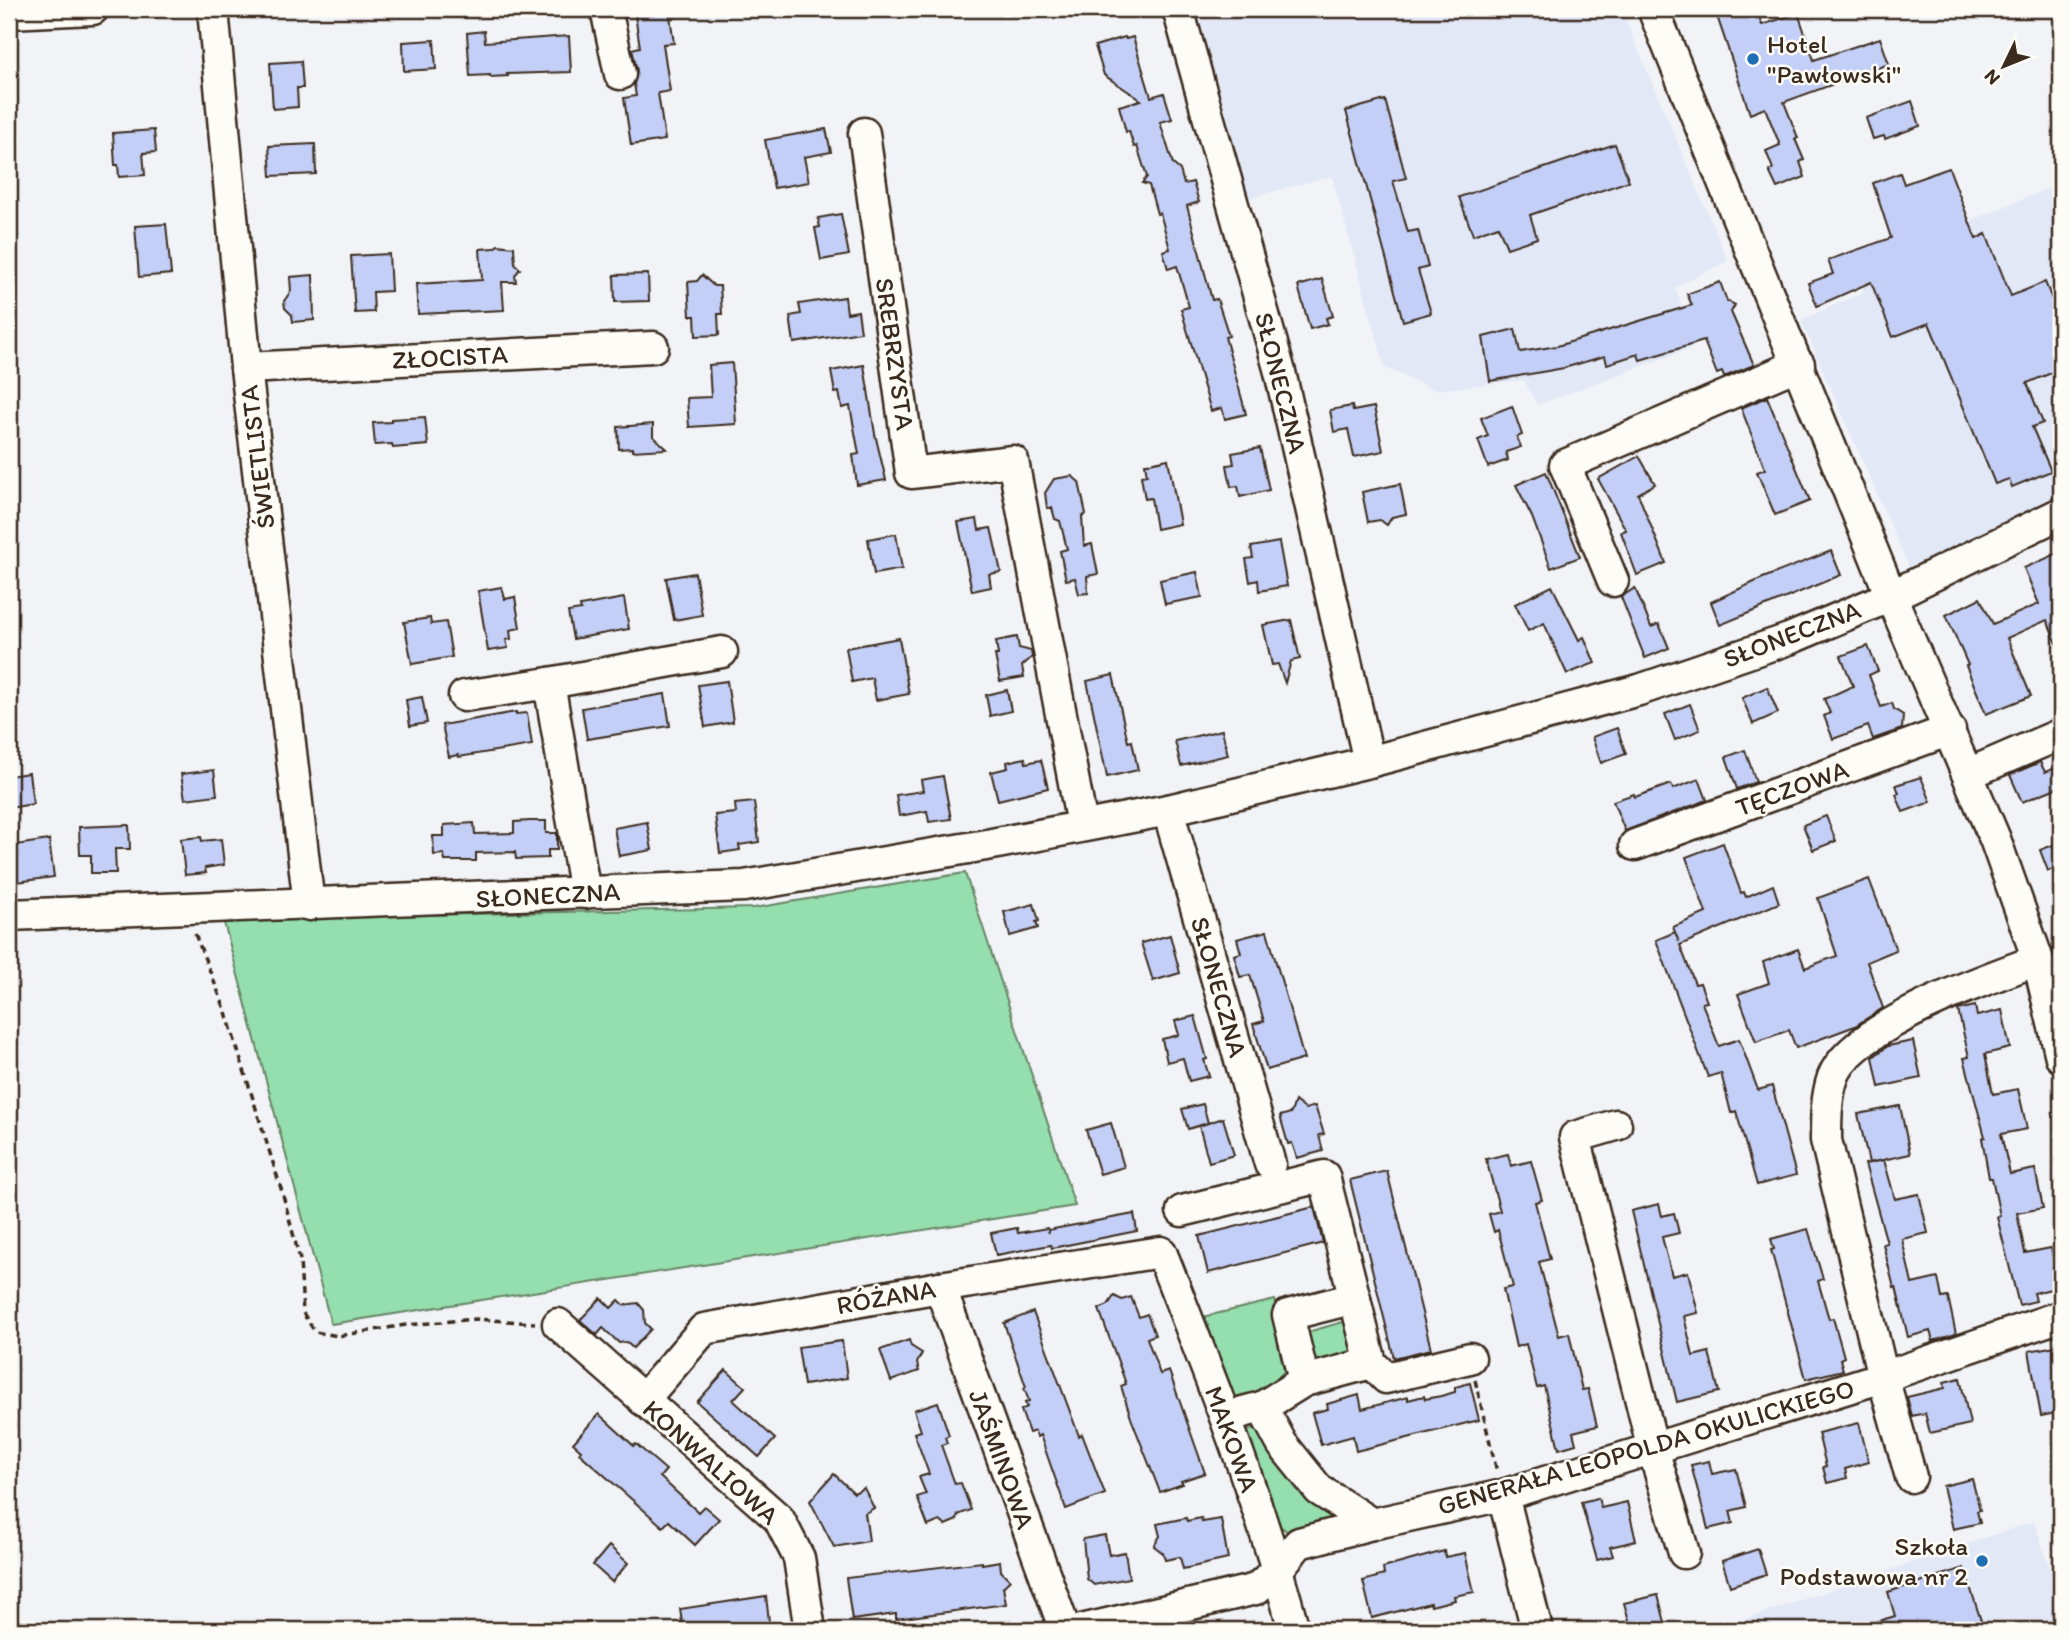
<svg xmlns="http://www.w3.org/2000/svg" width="2070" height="1639" viewBox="0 0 2070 1639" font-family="Itim,sans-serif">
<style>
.built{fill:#e3e8f7}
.green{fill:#95dead;stroke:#688466;stroke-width:2}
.building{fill:#c3cff6;stroke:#3b2a1e;stroke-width:2}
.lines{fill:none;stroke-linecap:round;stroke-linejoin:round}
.minor-casing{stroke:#3b2a1e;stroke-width:35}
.path{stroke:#3b2a1e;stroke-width:3.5;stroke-dasharray:7 5;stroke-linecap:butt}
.minor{stroke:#fdfcf7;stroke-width:30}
.poi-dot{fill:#1f6fb2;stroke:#fdfcf7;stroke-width:2.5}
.labels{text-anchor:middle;stroke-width:5;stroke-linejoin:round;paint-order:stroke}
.poi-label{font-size:26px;fill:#3b2a1e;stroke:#fdfcf7;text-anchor:start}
.street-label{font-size:26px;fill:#3b2a1e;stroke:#fdfcf7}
</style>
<rect width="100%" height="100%" fill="#f1f3f7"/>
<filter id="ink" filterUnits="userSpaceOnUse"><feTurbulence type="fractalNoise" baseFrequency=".0143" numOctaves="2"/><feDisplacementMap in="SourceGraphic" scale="14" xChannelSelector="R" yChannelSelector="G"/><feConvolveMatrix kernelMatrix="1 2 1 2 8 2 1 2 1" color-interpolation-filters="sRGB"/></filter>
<g filter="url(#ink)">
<g class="built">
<polygon points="1197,9 1621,9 1728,261 1675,287 1696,346 1537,405 1524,380 1435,390 1385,368 1332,176 1244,199 1192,10"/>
<polygon points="2061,183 2061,505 1911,572 1801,320 1864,292 1857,269"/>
<polygon points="2034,1521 2061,1601 2061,1630 1713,1630"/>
</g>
<g class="green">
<polygon points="965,873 1075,1206 331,1324 223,919 754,908"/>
<path d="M1275,1300L1291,1365C1275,1380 1251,1407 1228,1392L1198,1318Z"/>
<polygon points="1350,1320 1361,1349 1313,1371 1304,1333"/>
<polygon points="1257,1428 1346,1522 1301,1534 1288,1532 1276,1523 1244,1440 1247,1431"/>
</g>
<g class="building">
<polygon points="634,9 669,9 674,43 663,44 670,91 658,93 665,140 631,145 624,98 636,96 634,84 637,71 632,49 640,47"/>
<polygon points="1737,9 1756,9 1762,25 1798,13 1814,60 1880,38 1889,64 1784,102 1798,138 1795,139 1804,160 1800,162 1805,177 1777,188 1769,171 1773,169 1766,151 1780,145 1765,108 1750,114 1717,16"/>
<polygon points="484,31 485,42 569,36 571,72 507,74 508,76 490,77 490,75 470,76 467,33"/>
<polygon points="1125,37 1126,39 1133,37 1151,97 1164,93 1172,119 1160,122 1173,164 1180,170 1184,184 1193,182 1199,202 1187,206 1212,300 1217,299 1229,336 1225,337 1246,414 1225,419 1222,408 1211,411 1181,309 1189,307 1177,266 1168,269 1163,251 1170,249 1160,213 1157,214 1149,185 1142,183 1147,177 1137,146 1134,147 1129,131 1126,132 1119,106 1141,100 1104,75 1095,46"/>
<polygon points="434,40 436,69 404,71 403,42"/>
<polygon points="301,61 303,88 297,88 298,107 273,109 270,63"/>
<polygon points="1385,100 1406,178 1393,181 1408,232 1418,230 1428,267 1418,270 1431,313 1403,321 1346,111"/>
<polygon points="1912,101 1920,126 1885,139 1884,136 1873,139 1866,118"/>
<polygon points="826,129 831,152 804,157 809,182 774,188 765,140"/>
<polygon points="154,130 156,152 143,153 145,175 119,177 118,165 115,165 113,133"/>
<polygon points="315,144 316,174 271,176 269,146"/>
<polygon points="1615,144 1629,181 1530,215 1537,238 1507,248 1498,226 1473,235 1459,197"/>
<polygon points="1949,168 1976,239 1986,234 2011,296 2045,282 2061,321 2061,369 2027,383 2043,423 2032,427 2051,471 2012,487 2009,479 1995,484 1929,323 1893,337 1871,282 1817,306 1808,283 1833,274 1828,260 1891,238 1873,183 1900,173 1904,184"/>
<polygon points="841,214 849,255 821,260 815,228 820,227 818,218"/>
<polygon points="166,224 171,274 139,277 135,226"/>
<polygon points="498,245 514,247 515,264 520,269 515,275 516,282 502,282 504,310 418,314 416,284 482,280 480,249 494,248"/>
<polygon points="389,254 391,291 373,292 374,312 355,313 351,256"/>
<polygon points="648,274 649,301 615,302 614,275"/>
<polygon points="313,275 314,320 293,322 292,315 285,308 284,301 291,291 290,277"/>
<polygon points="702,275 714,286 720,286 722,314 718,314 719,335 696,336 695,316 690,316 688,282 697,281"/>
<polygon points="1322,279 1333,316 1326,318 1328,324 1310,329 1298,286"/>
<polygon points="1720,282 1727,301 1735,305 1731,312 1754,365 1724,377 1722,372 1717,374 1704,341 1640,360 1638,354 1607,364 1605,356 1564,368 1490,381 1483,337 1515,329 1520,352 1557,346 1692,305 1687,294"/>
<polygon points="845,297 847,313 858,311 861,332 794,343 790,316 801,314 799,304"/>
<polygon points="732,363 736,424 689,427 687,398 711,397 709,365"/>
<polygon points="864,365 875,434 886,480 857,485 853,455 859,454 850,406 842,408 839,392 835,393 831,371"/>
<polygon points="1767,397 1810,501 1775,515 1757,472 1765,469 1741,408"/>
<polygon points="1352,406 1353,411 1374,407 1383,451 1354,457 1348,429 1334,432 1330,410"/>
<polygon points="1512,406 1522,435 1517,437 1521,447 1506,452 1508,460 1488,467 1478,440 1488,436 1481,418"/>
<polygon points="425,417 428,445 393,448 392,444 375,445 373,423 391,422 391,419"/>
<polygon points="653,424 653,436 667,449 632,451 632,448 619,449 618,427"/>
<polygon points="1260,448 1269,490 1240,497 1238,486 1231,487 1227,465 1234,464 1232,453"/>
<polygon points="1639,456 1655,484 1638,494 1666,563 1637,575 1621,532 1626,530 1598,479"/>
<polygon points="1168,459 1180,524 1156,529 1151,498 1145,499 1141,476 1147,475 1145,464"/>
<polygon points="1546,472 1580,557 1551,568 1532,517 1516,485"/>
<polygon points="1072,476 1079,482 1086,514 1082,517 1084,546 1092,544 1098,574 1087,576 1088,593 1079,594 1075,578 1066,580 1060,551 1067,549 1060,521 1055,519 1052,508 1047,508 1045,493 1054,479"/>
<polygon points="1400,484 1406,514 1392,517 1387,525 1380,520 1368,522 1362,492"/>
<polygon points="977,519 979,530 991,528 1001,572 989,574 991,587 972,591 958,522"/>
<polygon points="896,534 902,569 874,574 868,539"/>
<polygon points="1279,542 1287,586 1259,591 1258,580 1250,582 1246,559 1253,558 1251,547"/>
<polygon points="1831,551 1841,575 1720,625 1711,602 1763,578"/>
<polygon points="2061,552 2061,653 2047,620 2007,638 2031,696 1986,714 1966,666 1968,665 1946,615 1980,598 1993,624 2039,604 2024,568"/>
<polygon points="1197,572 1202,597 1165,604 1160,580"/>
<polygon points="695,573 702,615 674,620 666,578"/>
<polygon points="1552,586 1579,640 1584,637 1595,663 1567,674 1544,623 1528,631 1515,604"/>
<polygon points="502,587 505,599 515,597 520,628 510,630 511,639 506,640 508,648 488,651 478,591"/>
<polygon points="1635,588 1651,627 1659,624 1669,648 1645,658 1621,597"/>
<polygon points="624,598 629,629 573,639 568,612 581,610 580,606"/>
<polygon points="430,618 431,624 446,622 452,657 412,664 404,622"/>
<polygon points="1291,620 1300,659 1291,661 1285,683 1278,664 1272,665 1263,625"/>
<polygon points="1017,637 1019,648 1031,651 1032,657 1022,666 1024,677 1000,681 995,655 998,655 996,641"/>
<polygon points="899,638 909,694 876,700 872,678 852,682 846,648"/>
<polygon points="1868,646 1878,671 1869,675 1881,707 1892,703 1894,709 1903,715 1902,729 1873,739 1868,726 1833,739 1824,716 1830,713 1824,699 1853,686 1841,656"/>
<polygon points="1113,675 1128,742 1132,741 1138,770 1107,777 1087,681"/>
<polygon points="727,681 733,722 705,727 698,685"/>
<polygon points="1767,687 1778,713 1753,724 1742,698"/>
<polygon points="1007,690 1011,711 990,716 986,695"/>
<polygon points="665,694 670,726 587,739 582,708"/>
<polygon points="422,697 427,723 410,726 406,700"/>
<polygon points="1690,704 1700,730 1675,740 1665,714"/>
<polygon points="516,712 516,714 527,713 532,745 459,757 458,755 449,757 442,725"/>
<polygon points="1617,728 1626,754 1601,763 1592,737"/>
<polygon points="1222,730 1228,755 1181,766 1175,741"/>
<polygon points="1745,750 1756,782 1737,789 1726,757"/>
<polygon points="1025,758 1026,763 1041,760 1048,788 998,800 991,772 1008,768 1007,762"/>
<polygon points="2040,762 2045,772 2061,766 2061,786 2022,802 2010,775"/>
<polygon points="214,770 217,795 185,799 181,774"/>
<polygon points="29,773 33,804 9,808 9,776"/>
<polygon points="943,776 951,819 929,822 927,811 899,816 896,795 923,791 921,780"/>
<polygon points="1921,777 1931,802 1903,812 1896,794 1899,793 1896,785"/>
<polygon points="1699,779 1707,800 1625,831 1613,801 1634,794 1635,797 1671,784 1673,789"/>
<polygon points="754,802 759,842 739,845 740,850 720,853 715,815 736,813 735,804"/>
<polygon points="1826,816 1836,841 1813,850 1803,825"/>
<polygon points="530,821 546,821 546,833 557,833 557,850 548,850 548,858 516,859 515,852 476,853 476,861 445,861 444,854 434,855 433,836 444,836 444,825 474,823 475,834 514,833 514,822"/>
<polygon points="647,822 652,850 619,856 614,828"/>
<polygon points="129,825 130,849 115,849 116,873 91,873 91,855 80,855 79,827"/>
<polygon points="201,837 202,841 221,839 224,865 205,868 206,873 185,875 181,839"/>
<polygon points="49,840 54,877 9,883 9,846"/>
<polygon points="2061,842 2061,866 2048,871 2040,850"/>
<polygon points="1723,843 1741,893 1744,892 1746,897 1773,885 1779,903 1680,945 1695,984 1700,983 1707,1002 1702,1003 1719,1046 1739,1039 1758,1090 1772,1086 1796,1175 1757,1185 1736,1111 1731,1113 1721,1073 1708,1077 1656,940 1675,932 1679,942 1673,927 1706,913 1686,857"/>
<polygon points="1869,879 1896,950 1867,962 1883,1008 1855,1026 1796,1048 1789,1030 1756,1042 1738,994 1769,983 1763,962 1798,949 1805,968 1837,956 1818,898"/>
<polygon points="1034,904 1039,921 1036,922 1038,928 1010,936 1004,912"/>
<polygon points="1267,931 1304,1059 1267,1070 1253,1024 1264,1021 1250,975 1240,977 1234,955 1241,953 1237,939"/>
<polygon points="1170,935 1180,973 1153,981 1141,943"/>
<polygon points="1975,1006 1977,1016 2002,1010 2010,1048 1985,1054 1993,1094 2018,1089 2027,1129 2001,1134 2010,1174 2035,1169 2043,1208 2017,1213 2025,1253 2051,1248 2060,1287 2034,1293 2036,1301 2019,1305 1997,1217 2000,1216 1992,1178 1989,1178 1982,1138 1985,1137 1964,1058 1969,1057 1958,1010"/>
<polygon points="1195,1016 1207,1059 1204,1060 1209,1076 1189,1081 1183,1058 1167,1062 1162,1039 1179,1035 1175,1021"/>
<polygon points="1913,1041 1921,1078 1879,1087 1873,1057 1888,1046"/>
<polygon points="1295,1101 1305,1109 1315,1106 1324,1134 1319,1135 1323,1151 1297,1158 1292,1143 1288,1144 1280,1116 1291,1113"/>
<polygon points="1203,1104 1208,1123 1188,1129 1182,1109"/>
<polygon points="1900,1106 1910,1154 1869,1163 1858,1114"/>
<polygon points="1223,1118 1234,1155 1209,1162 1199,1126"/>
<polygon points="1111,1123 1124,1167 1100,1174 1086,1130"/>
<polygon points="1508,1154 1511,1166 1531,1161 1542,1200 1535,1202 1550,1259 1539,1262 1559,1336 1569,1333 1582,1390 1588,1389 1597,1426 1573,1432 1576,1444 1559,1449 1544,1386 1537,1388 1526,1344 1516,1347 1503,1289 1513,1287 1498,1230 1494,1232 1489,1214 1500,1211 1486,1159"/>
<polygon points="1884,1160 1895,1199 1919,1194 1928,1233 1902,1239 1912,1284 1938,1278 1942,1298 1948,1297 1956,1334 1933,1341 1930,1331 1908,1337 1896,1287 1894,1288 1883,1244 1887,1243 1865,1164"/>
<polygon points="1387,1171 1431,1349 1394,1358 1350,1180"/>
<polygon points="1659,1204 1662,1216 1674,1213 1679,1233 1662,1237 1672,1276 1688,1272 1698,1313 1684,1316 1693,1356 1709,1352 1719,1392 1677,1402 1631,1211"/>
<polygon points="1314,1207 1323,1243 1208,1273 1199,1236"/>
<polygon points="1134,1214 1137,1231 1052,1248 1051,1245 996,1255 991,1233 1017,1228 1018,1233 1047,1228 1049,1233 1048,1230"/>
<polygon points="1808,1229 1823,1279 1818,1281 1829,1319 1833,1318 1844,1357 1840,1359 1843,1370 1806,1379 1771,1250 1774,1249 1771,1239"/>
<polygon points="1114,1296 1122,1300 1131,1297 1139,1317 1147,1314 1155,1335 1147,1338 1153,1355 1160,1374 1169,1371 1205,1473 1181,1481 1183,1484 1160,1492 1131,1418 1121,1386 1126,1384 1099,1309 1108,1305"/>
<polygon points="601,1298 611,1308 619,1300 624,1305 638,1303 644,1310 645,1323 651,1329 633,1348 626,1342 619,1343 603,1328 597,1335 580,1320"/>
<polygon points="1033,1312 1079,1436 1082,1434 1105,1494 1066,1509 1040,1435 1037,1437 1035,1431 1029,1433 1021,1410 1027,1407 1025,1403 1029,1401 1024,1388 1026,1387 1004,1323"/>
<polygon points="909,1340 911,1346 922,1353 917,1363 919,1371 891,1381 880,1350"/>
<polygon points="842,1341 847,1378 804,1385 798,1347"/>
<polygon points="2061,1345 2061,1412 2041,1416 2029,1351"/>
<polygon points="726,1370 745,1387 733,1400 775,1439 759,1457 697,1402"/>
<polygon points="1960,1378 1970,1424 1930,1433 1925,1413 1912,1416 1907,1397 1945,1388 1944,1382"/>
<polygon points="1470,1383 1479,1420 1356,1451 1353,1436 1321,1445 1312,1413 1328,1409 1327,1404 1359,1395 1362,1409 1408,1397 1408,1400 1424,1396 1425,1399 1441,1396 1455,1392 1455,1387"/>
<polygon points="938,1402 949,1435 945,1437 947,1443 941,1445 955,1484 961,1483 971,1510 958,1515 957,1520 945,1525 940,1521 928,1526 917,1497 926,1494 919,1477 929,1474 914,1433 921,1431 914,1410"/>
<polygon points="599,1414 634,1446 636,1444 666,1470 660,1477 698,1512 704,1506 719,1519 695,1545 669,1521 663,1527 579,1453 581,1450 573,1443"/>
<polygon points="1859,1423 1869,1462 1845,1469 1847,1478 1827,1483 1823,1467 1826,1466 1818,1433"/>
<polygon points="1709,1461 1712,1474 1736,1469 1746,1507 1730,1511 1733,1523 1708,1529 1691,1465"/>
<polygon points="834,1474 854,1493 864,1488 874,1508 865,1513 869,1541 834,1547 810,1501"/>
<polygon points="1972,1479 1980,1510 1977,1511 1980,1523 1953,1529 1943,1486"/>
<polygon points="1598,1498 1601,1508 1627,1502 1636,1541 1610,1547 1613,1556 1597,1560 1581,1502"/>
<polygon points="1186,1518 1187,1521 1201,1518 1202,1522 1221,1519 1228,1559 1183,1569 1180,1557 1165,1560 1163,1553 1154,1546 1160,1536 1157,1524"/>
<polygon points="1105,1535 1109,1555 1125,1552 1129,1578 1094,1585 1087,1579 1083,1539"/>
<polygon points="609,1546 628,1563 612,1582 593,1565"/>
<polygon points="1758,1549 1766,1574 1730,1586 1722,1561"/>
<polygon points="1444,1551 1445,1557 1465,1553 1474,1592 1454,1596 1455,1600 1431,1606 1430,1603 1372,1618 1363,1581 1384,1575 1383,1568"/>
<polygon points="1000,1561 1001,1571 1010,1580 1003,1587 1006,1604 896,1619 896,1614 852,1620 846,1578 982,1562 982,1564"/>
<polygon points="1964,1568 1984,1630 1863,1630 1862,1626 1895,1616 1888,1592"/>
<polygon points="1658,1595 1667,1630 1636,1630 1634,1623 1630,1624 1624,1603"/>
<polygon points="766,1596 770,1630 683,1630 680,1609"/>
</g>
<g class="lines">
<g class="minor-casing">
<g id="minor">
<polyline points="213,9 246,368 309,905"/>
<polyline points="606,9 620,74"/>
<polyline points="1178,9 1280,372 1369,762"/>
<polyline points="1653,9 1891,596 1995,839 2038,960 2061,1057"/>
<polyline points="9,13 93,9"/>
<polyline points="864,133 911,473 1013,461 1082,825"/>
<polyline points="246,368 653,347"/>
<polyline points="1613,581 1565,465 1799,364"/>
<polyline points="549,683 585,893"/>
<polyline points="464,696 549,683 722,652"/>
<polyline points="1968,774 2061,734"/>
<polyline points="1168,810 1270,1164"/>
<polyline points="1635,845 1950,730"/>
<polyline points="9,915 744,886 992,844 1168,810 1369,762 1639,690 1789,639 1891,596 2061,513"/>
<polyline points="1616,1125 1575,1137 1653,1449 1684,1553"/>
<polyline points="1182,1211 1324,1176 1371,1363 1386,1378 1470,1358"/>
<polyline points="940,1287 1065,1630"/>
<polyline points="558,1324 779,1519 799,1558 810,1630"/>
<polyline points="1304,1381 1288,1315 1355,1298"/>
<path d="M643,1400L704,1329L940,1287L1161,1252C1210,1376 1260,1501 1294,1630"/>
<polyline points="1262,1407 1282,1444 1319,1490 1372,1524"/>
<polyline points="1243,1412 1262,1407 1304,1381 1371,1363"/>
<path d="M1911,1477L1883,1377L1826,1140C1826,1120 1826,1097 1833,1077C1852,1026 1988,978 2038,960"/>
<polyline points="1503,1495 1537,1630"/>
<polyline points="1081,1630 1256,1589 1278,1569 1299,1543 1372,1524 1503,1495 1883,1377 2061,1316"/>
</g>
</g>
<g class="path">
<polyline points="195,934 225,1009 283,1195 300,1260 303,1313 315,1332 338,1336 406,1325 476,1319 535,1323"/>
<polyline points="1475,1380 1497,1472"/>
</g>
<use href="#minor" class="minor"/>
</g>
</g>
<g class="poi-dot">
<circle cx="1753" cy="59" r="7"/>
<circle cx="1982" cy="1561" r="7"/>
</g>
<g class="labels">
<g class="poi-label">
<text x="1767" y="53">Hotel<tspan x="1767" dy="30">"Pawłowski"</tspan></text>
<text x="1968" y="1555" text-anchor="end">Szkoła<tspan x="1968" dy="30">Podstawowa nr 2</tspan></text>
</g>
<g class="street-label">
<text transform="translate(895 354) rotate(82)" y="9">SREBRZYSTA</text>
<text transform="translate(450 357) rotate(-3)" y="9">ZŁOCISTA</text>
<text transform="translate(1281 383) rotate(76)" y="9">SŁONECZNA</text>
<text transform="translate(257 457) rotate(-97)" y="9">ŚWIETLISTA</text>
<text transform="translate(1792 634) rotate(-21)" y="9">SŁONECZNA</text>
<text transform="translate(1792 788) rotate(-20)" y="9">TĘCZOWA</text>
<text transform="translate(548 895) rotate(-3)" y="9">SŁONECZNA</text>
<text transform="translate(1219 987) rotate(74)" y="9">SŁONECZNA</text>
<text transform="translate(886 1297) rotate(-10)" y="9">RÓŻANA</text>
<text transform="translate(1232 1439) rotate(70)" y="9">MAKOWA</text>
<text transform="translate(1646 1447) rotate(-16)" y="9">GENERAŁA LEOPOLDA OKULICKIEGO</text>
<text transform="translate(1002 1459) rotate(70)" y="9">JAŚMINOWA</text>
<text transform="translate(711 1462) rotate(42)" y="9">KONWALIOWA</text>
</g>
</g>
<rect width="2070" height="1639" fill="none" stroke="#fdfcf7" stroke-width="35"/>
<rect x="18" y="18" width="2035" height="1604" fill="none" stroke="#3b2a1e" stroke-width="2.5" filter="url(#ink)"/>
<g transform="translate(2004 66) rotate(227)" stroke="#fdfcf7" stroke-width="5" paint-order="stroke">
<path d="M0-5L12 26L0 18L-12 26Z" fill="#3b2a1e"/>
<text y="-10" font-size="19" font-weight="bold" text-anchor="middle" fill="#3b2a1e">N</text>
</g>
</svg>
